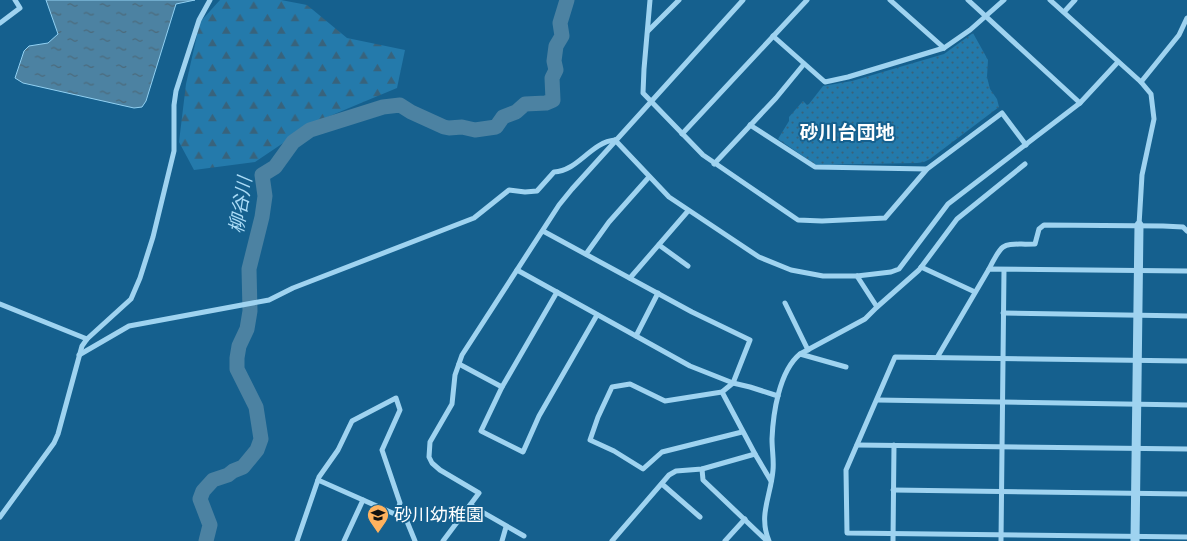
<svg xmlns="http://www.w3.org/2000/svg" width="1187" height="541" viewBox="0 0 1187 541" font-family="Helvetica,'Noto Sans JP',sans-serif">
<style>
.green{fill:url(#green-dots)}
.forest{fill:url(#forest-firs)}
.water{fill:url(#water-ripples);stroke:#91d1f3}
.lines{fill:none;stroke-linecap:round;stroke-linejoin:round}
.river{stroke:#4c82a2;stroke-width:15}
.minor{stroke:#9fd3f0;stroke-width:5}
.tertiary{stroke:#9fd3f0;stroke-width:9}
.labels{text-anchor:middle;stroke-width:4;stroke-linejoin:round;paint-order:stroke}
.poi-label{font-size:18px;fill:#fff;stroke:#15608e;text-anchor:start}
.neighbourhood-label{font-size:19px;font-weight:bold;fill:#fff;stroke:#15608e}
.water-label{font-size:19px;font-style:italic;fill:#abdcf7;stroke:#15608e}
</style>
<defs>
<pattern id="green-dots" width="8" height="8" patternUnits="userSpaceOnUse" patternTransform="scale(1.25)"><rect width="8" height="8" fill="#247aab"/><path d="M2 2h.1M6 6h.1" fill="none" stroke="#38637c" stroke-width="1.8" stroke-linecap="round"/></pattern>
<pattern id="forest-firs" width="22" height="20" patternUnits="userSpaceOnUse" patternTransform="scale(1.25)"><rect width="22" height="20" fill="#247aab"/><path d="M5 1l3.5 6h-7zM16 11l3.5 6h-7z" fill="#38637c"/></pattern>
<pattern id="water-ripples" width="26" height="14" patternUnits="userSpaceOnUse" patternTransform="scale(1.25)"><rect width="26" height="14" fill="#4c82a2"/><path d="M2 4q2-2 4 0t4 0M15 11q2-2 4 0t4 0" fill="none" stroke="#4c6a7b"/></pattern>
</defs>
<rect width="100%" height="100%" fill="#15608e"/>
<polygon class="green" points="973,33 988,60 987,77 990,89 997,99 999,107 930,159 924,162 917,163 816,165 778,139 789,121 789,117 803,101 807,105 809,104 823,86 852,81 944,54"/>
<polygon class="forest" points="220,0 281,0 307,5 347,38 405,50 397,88 313,123 255,162 194,170 179,142 186,84 200,22"/>
<polygon class="water" points="46,0 195,0 176,4 146,101 142,107 134,108 23,83 15,78 24,51 29,46 48,43 58,34"/>
<g class="lines">
<polyline class="river" points="206,541 210,525 200,499 203,491 213,480 228,475 233,471 243,467 257,450 261,439 256,407 237,369 237,358 239,346 247,329 250,311 249,269 262,217 265,196 262,175 275,167 293,142 310,130 383,107 400,105 411,112 444,127 449,128 462,127 475,130 496,127 503,117 516,112 525,104 546,103 553,100 552,78 556,70 554,61 556,46 562,36 560,23 567,0"/>
<g class="minor">
<polyline points="650,0 644,69 643,93 703,155 798,220 822,221 885,218 927,169 1002,113 1026,145"/>
<polyline points="890,0 944,48"/>
<polyline points="968,0 1080,103"/>
<polyline points="1050,0 1141,82 1151,94 1154,119 1142,175 1139,225"/>
<polyline points="1064,12 1075,0"/>
<polyline points="0,23 20,8 15,0"/>
<polyline points="648,31 679,0"/>
<polyline points="773,36 825,82 848,77 944,48 970,30 1004,0"/>
<polyline points="1141,82 1179,35 1187,18"/>
<polyline points="750,125 815,167 927,169"/>
<polyline points="682,134 807,0"/>
<polyline points="615,140 669,197 759,257 791,270 823,276 857,276 891,272 899,269 948,204 1080,103 1118,62"/>
<polyline points="714,164 776,98 804,64"/>
<polyline points="543,231 692,312 750,340 733,383 722,392 665,401 630,384 612,387 598,417 590,440 614,451 643,469 662,452 742,432"/>
<polyline points="659,245 688,266"/>
<polyline points="586,254 609,222 649,177"/>
<polyline points="921,267 975,292"/>
<path d="M989,269C1004,239 1003,245 1035,244L1039,229L1044,225L1163,226L1183,227L1187,231"/>
<polyline points="517,270 690,366 733,383 750,387 778,396"/>
<polyline points="630,278 688,211"/>
<polyline points="557,292 502,387 481,431 523,452 539,416 597,315"/>
<polyline points="785,303 808,350"/>
<polyline points="0,304 87,339"/>
<polyline points="877,307 919,270 957,219 1025,164"/>
<polyline points="1003,313 1187,316"/>
<polyline points="636,336 658,293"/>
<polyline points="800,354 846,367"/>
<path d="M79,355L129,326L269,300L293,288L474,218L509,190L525,192L537,191L554,172C578,171 591,142 615,140"/>
<polyline points="938,356 989,269 1187,271"/>
<polyline points="1187,361 895,357 846,470 847,533 1187,537"/>
<polyline points="459,364 502,387"/>
<polyline points="877,400 1187,405"/>
<polyline points="857,445 1187,449"/>
<polyline points="755,454 771,481"/>
<polyline points="702,469 703,480 767,541"/>
<polyline points="318,480 406,519 415,541"/>
<polyline points="662,484 700,517"/>
<polyline points="893,490 1187,494"/>
<polyline points="470,505 524,536"/>
<polyline points="0,517 54,443 58,434 82,346 87,339 131,299 140,278 153,237 174,151 174,105 176,91 199,20 210,0"/>
<polyline points="297,541 319,477 338,450 352,421 396,398 400,410 382,450 400,503 396,514"/>
<polyline points="344,541 363,500"/>
<polyline points="443,541 479,493 440,470 432,463 429,457 430,442 452,404 455,375 462,355 559,205 572,189 743,0"/>
<polyline points="502,541 506,527"/>
<polyline points="612,541 669,475 676,471 702,469 755,454 722,392"/>
<polyline points="725,541 745,519"/>
<path d="M769,541C758,515 771,496 773,470C774,460 772,450 772,439C773,414 779,371 800,354L865,319L877,307L857,276"/>
<polyline points="893,541 894,445"/>
<polyline points="1001,541 1004,270"/>
</g>
<polyline class="tertiary" points="1135,541 1139,225"/>
</g>
<defs>
<g id="school-pin" transform="scale(1.125)"><path d="M0 17L-7.5 6A9.5 9.5 0 1 1 7.5 6Z" fill="#ffb25e" stroke="#15608e"/><path d="M0-5L7-2L0 1L-7-2ZM-4 1L0 2.5L4 1V4Q0 6-4 4Z" fill="#111"/></g>
</defs>
<g fill-rule="evenodd">
<use href="#school-pin" x="378" y="515"/>
</g>
<g class="labels">
<g class="poi-label">
<text x="394" y="521">砂川幼稚園</text>
</g>
<g class="neighbourhood-label">
<text x="847" y="139">砂川台団地</text>
</g>
<g class="water-label">
<text transform="translate(240 205) rotate(-81)" y="7">柳谷川</text>
</g>
</g>
</svg>
